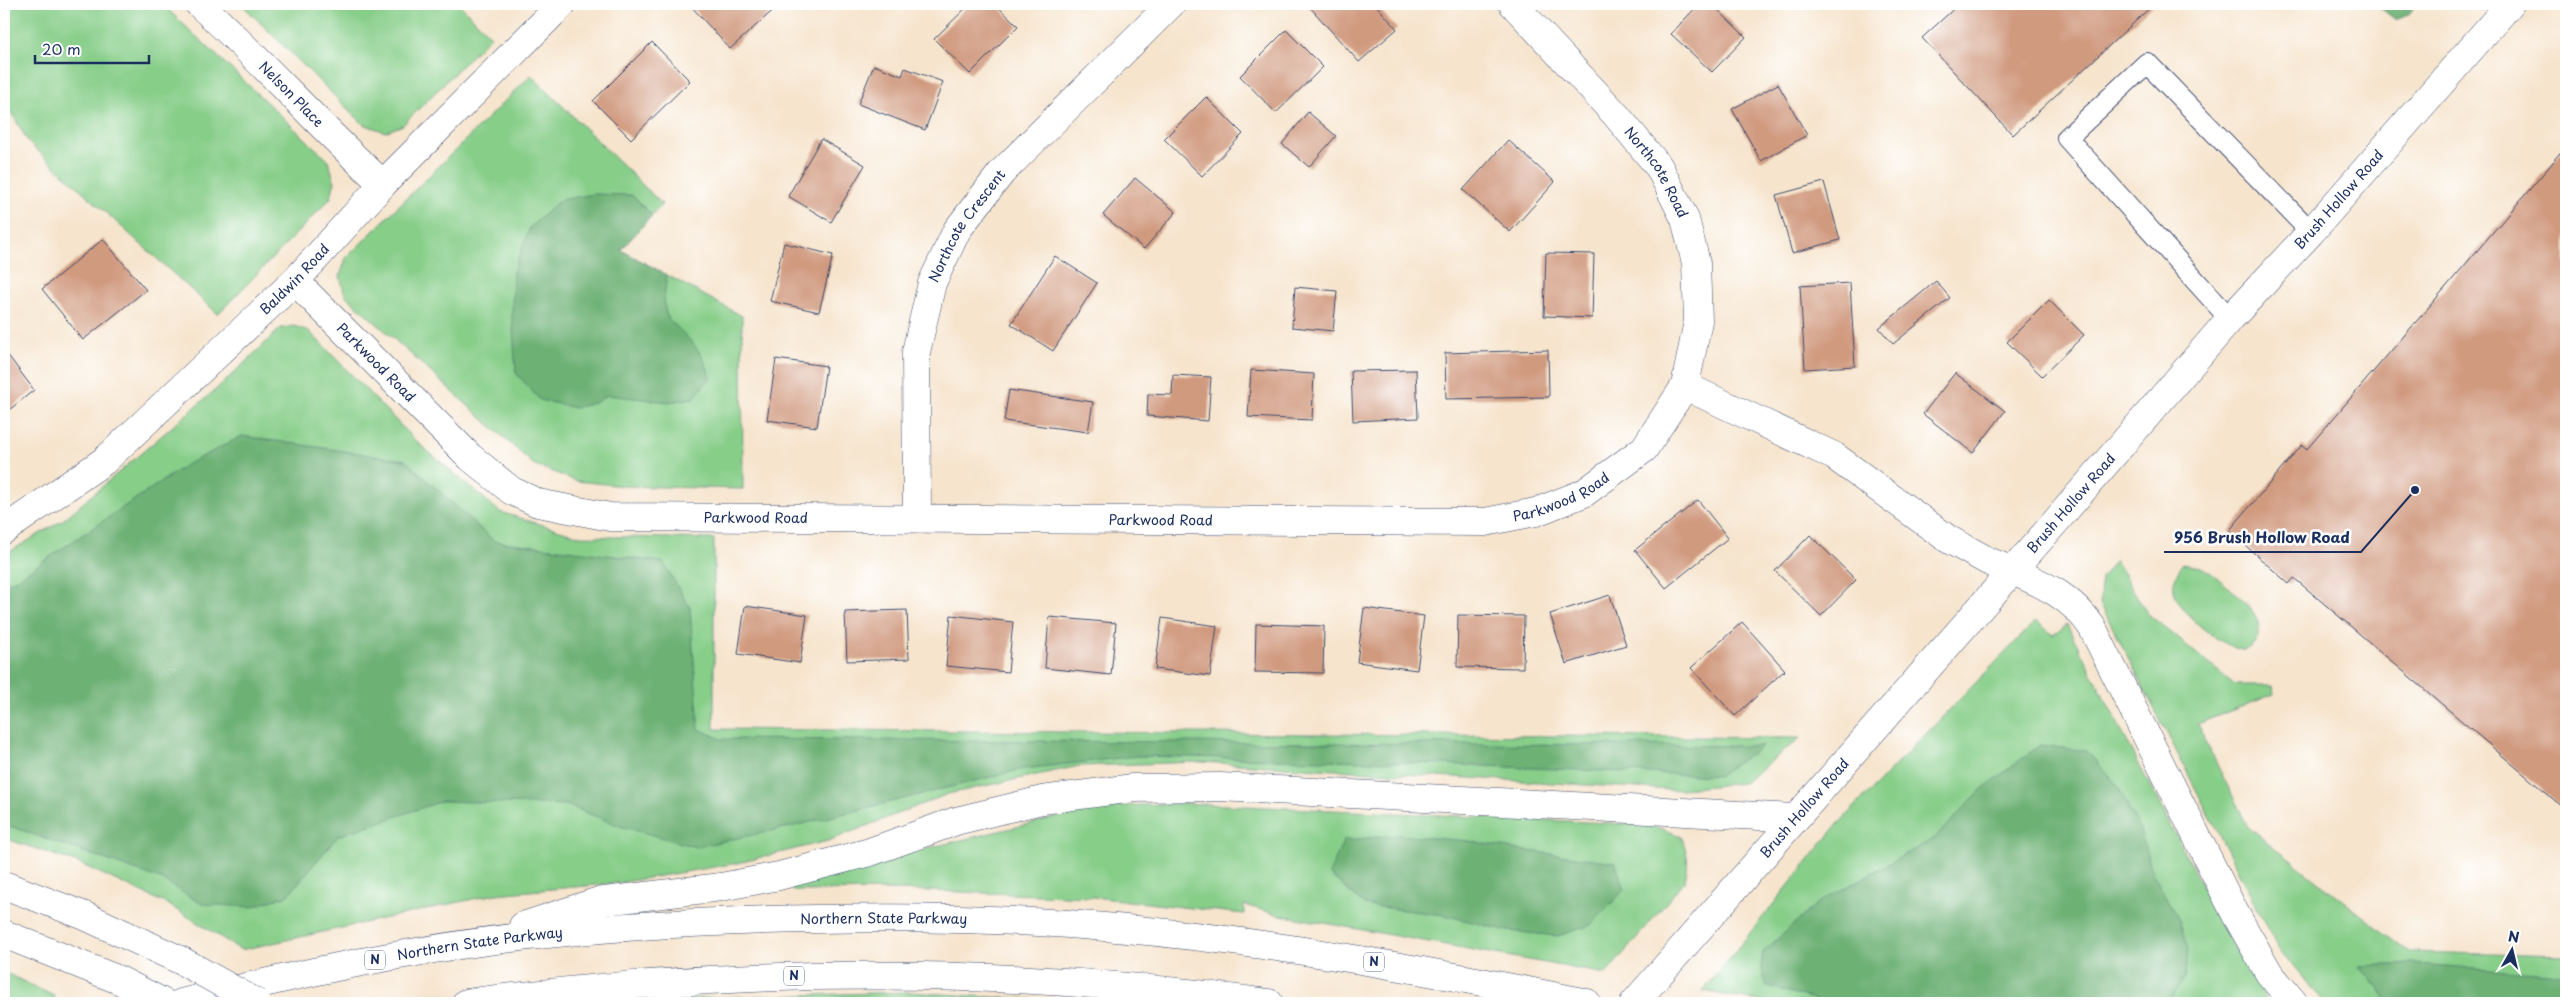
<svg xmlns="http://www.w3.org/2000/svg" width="2570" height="1007" viewBox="0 0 2570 1007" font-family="'Playpen Sans',sans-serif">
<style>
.green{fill:#87ce89;stroke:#517e74}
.forest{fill:#6db175;stroke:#44706a}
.building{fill:#d09a7f}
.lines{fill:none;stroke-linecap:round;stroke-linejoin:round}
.lane-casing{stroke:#3c4a6e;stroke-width:22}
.street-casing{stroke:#3c4a6e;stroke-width:29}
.secondary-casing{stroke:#3c4a6e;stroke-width:29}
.highway-casing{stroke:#3c4a6e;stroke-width:29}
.lane{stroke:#fff;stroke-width:20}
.street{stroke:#fff;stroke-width:28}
.secondary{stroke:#fff;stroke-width:28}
.highway{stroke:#fff;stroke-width:28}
.highway-bridge-casing{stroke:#3c4a6e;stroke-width:29;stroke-linecap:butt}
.highway-bridge{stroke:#fff;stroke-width:28}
.labels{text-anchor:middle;stroke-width:5;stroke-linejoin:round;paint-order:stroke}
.shield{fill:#fff;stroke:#5f6d8e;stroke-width:1}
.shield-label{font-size:12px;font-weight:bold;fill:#1b2f5e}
.street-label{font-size:14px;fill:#1b2f5e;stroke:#fff}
.leader{fill:none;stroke:#1b2f5e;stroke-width:2}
.callout-dot{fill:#1b2f5e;stroke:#fff;stroke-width:2}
.callout-label{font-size:15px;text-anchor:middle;font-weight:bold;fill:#1b2f5e;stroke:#fff;stroke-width:5;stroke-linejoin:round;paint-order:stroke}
</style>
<rect width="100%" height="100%" fill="#fff"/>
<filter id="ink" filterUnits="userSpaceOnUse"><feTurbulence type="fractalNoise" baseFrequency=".02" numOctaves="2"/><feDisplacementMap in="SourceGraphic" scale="10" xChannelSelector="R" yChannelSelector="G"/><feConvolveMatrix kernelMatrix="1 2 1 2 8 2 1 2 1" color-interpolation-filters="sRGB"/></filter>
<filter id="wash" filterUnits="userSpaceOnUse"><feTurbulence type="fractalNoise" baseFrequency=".0096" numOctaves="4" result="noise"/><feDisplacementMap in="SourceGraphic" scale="20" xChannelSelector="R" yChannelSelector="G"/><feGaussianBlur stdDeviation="1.12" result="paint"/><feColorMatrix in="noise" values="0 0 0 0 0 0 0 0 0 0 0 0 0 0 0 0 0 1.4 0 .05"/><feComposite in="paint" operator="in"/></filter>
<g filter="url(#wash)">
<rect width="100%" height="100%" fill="#f6e4cc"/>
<g class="green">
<polygon points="15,4 162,4 328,160 335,182 330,199 218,314 29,143 4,100 4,9"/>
<polygon points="241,4 459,4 491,36 403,125 385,132 363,124"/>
<polygon points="531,75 662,204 621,250 742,316 743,489 624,486 576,481 533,464 345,295 340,276 346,258"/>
<polygon points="294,326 309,331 417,442 500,512 580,536 714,539 714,729 1800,738 1744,783 1671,790 1201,762 1079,766 948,794 828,841 738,863 619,883 496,894 241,950 169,905 78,863 4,838 4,555 63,520 222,384 281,328"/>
<polygon points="2115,560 2147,613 2235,685 2273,685 2274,694 2197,724 2248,827 2409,952 2566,956 2566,1003 2325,1003 2277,947 2100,603 2101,578"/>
<path d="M2182,564L2201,567L2210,572C2230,589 2285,625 2245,651C2221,646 2180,616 2174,590C2172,581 2178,572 2182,564Z"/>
<polygon points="2036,621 2053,635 2067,625 2228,937 2269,1003 1769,1003 1703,991 1839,823"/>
<path d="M1182,803L1651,825L1681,836C1688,854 1690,864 1684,882L1606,974L1280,915L1244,905V914L1093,897L902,890L793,891L789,881L1100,807Z"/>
<polygon points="4,972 54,996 54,1003 4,1003"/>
<polygon points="908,992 1091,1003 652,1003 700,998"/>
</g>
<g class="forest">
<polygon points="2375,4 2417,4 2408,15 2396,20"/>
<path d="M594,194L632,195L652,215L621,250L667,275C659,329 670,313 697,349C703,356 707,368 711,377L694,398L669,402L607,395L597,402L575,408L540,400L516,373L512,316L513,272L530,227L560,200Z"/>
<polygon points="242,436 405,460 494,541 663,562 690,608 699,729 721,739 1762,746 1719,776 1367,761 1137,756 1023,769 790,827 696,847 620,826 567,805 442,801 338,836 288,895 252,907 202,904 161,879 4,824 4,584 17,579 186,465"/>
<polygon points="2040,745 2087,751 2118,786 2140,831 2153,874 2179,919 2188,949 2186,976 2168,1003 1828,1003 1767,986 1761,968 1763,952 1818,903 1935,838 1982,789"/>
<polygon points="1399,835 1469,841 1520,850 1615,862 1625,889 1591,925 1558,936 1508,931 1444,915 1364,905 1329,874 1344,840"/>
<polygon points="2413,964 2566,974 2566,1003 2390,1003 2359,966"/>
</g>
<g id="blocks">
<g class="building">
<polygon points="692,4 780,4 730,49 690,5"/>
<polygon points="970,4 995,4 1018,26 970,74 934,39"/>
<polygon points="1307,4 1375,4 1397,29 1359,62"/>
<polygon points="1699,4 1712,4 1746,37 1712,72 1671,34"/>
<polygon points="1959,4 2154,4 2013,135 1922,38"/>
<polygon points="1286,30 1323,67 1276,113 1240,76"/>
<polygon points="652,42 690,81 631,139 593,101"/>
<polygon points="874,65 902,76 905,68 943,82 925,130 858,104"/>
<polygon points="1778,84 1807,135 1761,161 1732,109"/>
<polygon points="1206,97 1243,134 1202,176 1164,139"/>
<polygon points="1308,112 1336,136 1309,167 1282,144"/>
<polygon points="821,139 865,165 831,222 788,196"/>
<polygon points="1508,140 1555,182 1510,232 1463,190"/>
<polygon points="2566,147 2566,810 2294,578 2289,584 2229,531 2302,445 2307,449"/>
<polygon points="1135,178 1176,212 1144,249 1103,215"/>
<polygon points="1824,182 1840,240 1792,253 1776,195"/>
<polygon points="103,239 146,290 83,340 42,289"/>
<polygon points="784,243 833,255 819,312 770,301"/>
<polygon points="1546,253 1594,254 1592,318 1544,316"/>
<polygon points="1055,256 1097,283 1053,351 1011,324"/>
<polygon points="1936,281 1950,298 1893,344 1879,328"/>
<polygon points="1850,283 1855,366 1805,369 1800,286"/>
<polygon points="1295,287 1337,291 1333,331 1292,327"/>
<polygon points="2049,300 2084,335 2042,376 2007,342"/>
<polygon points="4,350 34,390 4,414"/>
<polygon points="1548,350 1549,397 1446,399 1445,353"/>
<polygon points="776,359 826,366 817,427 767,420"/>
<polygon points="1251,370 1314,374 1312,420 1248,417"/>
<polygon points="1416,370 1418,418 1353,421 1351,371"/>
<polygon points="1955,373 2005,411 1973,453 1923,414"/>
<polygon points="1173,375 1211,377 1208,421 1147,416 1148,394 1172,395"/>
<polygon points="1009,390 1093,402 1088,432 1004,421"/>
<polygon points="1698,500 1728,538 1666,588 1635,550"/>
<polygon points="1810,535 1856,580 1821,616 1775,571"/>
<polygon points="1610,595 1626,645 1566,664 1550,614"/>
<polygon points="745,606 807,615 800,663 738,654"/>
<polygon points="1364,608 1424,616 1417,670 1357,662"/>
<polygon points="907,610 909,659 847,661 845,612"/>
<polygon points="951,615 1013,622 1008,672 946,666"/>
<polygon points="1458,615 1524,616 1523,668 1457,667"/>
<polygon points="1049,617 1116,623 1111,675 1045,668"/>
<polygon points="1162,618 1217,626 1210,676 1155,669"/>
<polygon points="1742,622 1785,670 1735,716 1691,668"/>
<polygon points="1256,624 1324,626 1323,673 1255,672"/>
</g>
</g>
</g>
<g filter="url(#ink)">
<use href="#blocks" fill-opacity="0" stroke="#3c4a6e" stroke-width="1"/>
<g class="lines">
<g class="lane-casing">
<polyline id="lane" points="2230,319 2067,138 2147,63 2311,232"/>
</g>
<g class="street-casing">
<g id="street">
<path id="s1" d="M199,4C263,61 319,127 383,184"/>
<path id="s2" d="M1513,4L1616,115L1659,167L1685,219L1696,263L1698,321L1685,386"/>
<path id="s3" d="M295,281L470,457L512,491L538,503L610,517L1485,522L1536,512L1584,493L1644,449L1685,386L1834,456L1948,539L1988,561L2013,571"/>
<path id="s4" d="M917,518L916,352L932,283L957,230L1002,172L1171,4"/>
<path id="s5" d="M4,530L104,461L295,281L383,184L562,4"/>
</g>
</g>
<g class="secondary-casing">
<g id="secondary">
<path id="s6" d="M1634,1003L2057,520L2230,319L2311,232L2510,4"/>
</g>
</g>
<g class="highway-casing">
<g id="highway">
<path d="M2013,571C2045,585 2072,597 2092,627L2236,915L2269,973L2294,1003"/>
<polyline points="4,885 85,916 182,961"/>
<polyline points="523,926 596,902 721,887 779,876 870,852 956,821 1042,800 1133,788 1220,787 1795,818"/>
<polyline points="4,934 119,980 164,1003"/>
<path id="s7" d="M181,1003C257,984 334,966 411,953C545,929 681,921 816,919C916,917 1016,918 1116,928C1275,942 1431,971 1587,1003"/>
<path d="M466,1003C732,967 1003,966 1269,1003"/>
</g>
</g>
<use href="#lane" class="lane"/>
<use href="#street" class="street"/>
<use href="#secondary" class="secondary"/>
<use href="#highway" class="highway"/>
<g class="highway-bridge-casing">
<polyline id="highway-bridge" points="182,961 257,1003"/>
</g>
<use href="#highway-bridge" class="highway-bridge"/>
</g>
</g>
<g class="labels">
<g class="shield">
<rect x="365" y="950.5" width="20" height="19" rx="4"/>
<rect x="1364" y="952.5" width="20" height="19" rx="4"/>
<rect x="784" y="966.5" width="20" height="19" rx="4"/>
</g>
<g class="shield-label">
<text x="375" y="964">N</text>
<text x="1374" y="966">N</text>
<text x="794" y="980">N</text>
</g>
<g class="street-label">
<text dy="5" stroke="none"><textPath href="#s1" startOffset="129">Nelson Place</textPath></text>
<text dy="5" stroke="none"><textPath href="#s2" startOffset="222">Northcote Road</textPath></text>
<text dy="5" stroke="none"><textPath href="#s6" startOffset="1069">Brush Hollow Road</textPath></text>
<text dy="5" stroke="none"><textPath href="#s4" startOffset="304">Northcote Crescent</textPath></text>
<text dy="5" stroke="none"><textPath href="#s5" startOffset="385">Baldwin Road</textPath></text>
<text dy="5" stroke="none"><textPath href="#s3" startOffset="115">Parkwood Road</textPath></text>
<text dy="5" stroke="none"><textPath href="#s3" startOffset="1360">Parkwood Road</textPath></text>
<text dy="5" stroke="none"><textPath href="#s6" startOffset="664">Brush Hollow Road</textPath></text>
<text dy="5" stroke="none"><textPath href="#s3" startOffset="550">Parkwood Road</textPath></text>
<text dy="5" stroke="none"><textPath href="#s3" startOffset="955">Parkwood Road</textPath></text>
<text dy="5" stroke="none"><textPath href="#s6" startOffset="259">Brush Hollow Road</textPath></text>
<text dy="5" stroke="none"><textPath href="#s7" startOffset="710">Northern State Parkway</textPath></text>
<text dy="5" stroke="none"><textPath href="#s7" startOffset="305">Northern State Parkway</textPath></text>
</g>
</g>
<path class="leader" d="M2415 490L2361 552H2164"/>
<circle class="callout-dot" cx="2415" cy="490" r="5"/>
<g class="callout-label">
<text x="2262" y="543">956 Brush Hollow Road</text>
</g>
<rect width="2570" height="1007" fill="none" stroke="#fff" stroke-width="20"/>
<g transform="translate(2512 950) rotate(8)" stroke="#ffffff" stroke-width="4" paint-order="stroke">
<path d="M0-4L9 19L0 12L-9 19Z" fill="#1b2f5e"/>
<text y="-8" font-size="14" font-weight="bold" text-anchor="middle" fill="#1b2f5e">N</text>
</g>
<path d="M35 55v8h114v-8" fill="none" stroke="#1b2f5e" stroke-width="2.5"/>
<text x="42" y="55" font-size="15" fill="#1b2f5e" stroke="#ffffff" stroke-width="4" paint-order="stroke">20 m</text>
</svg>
